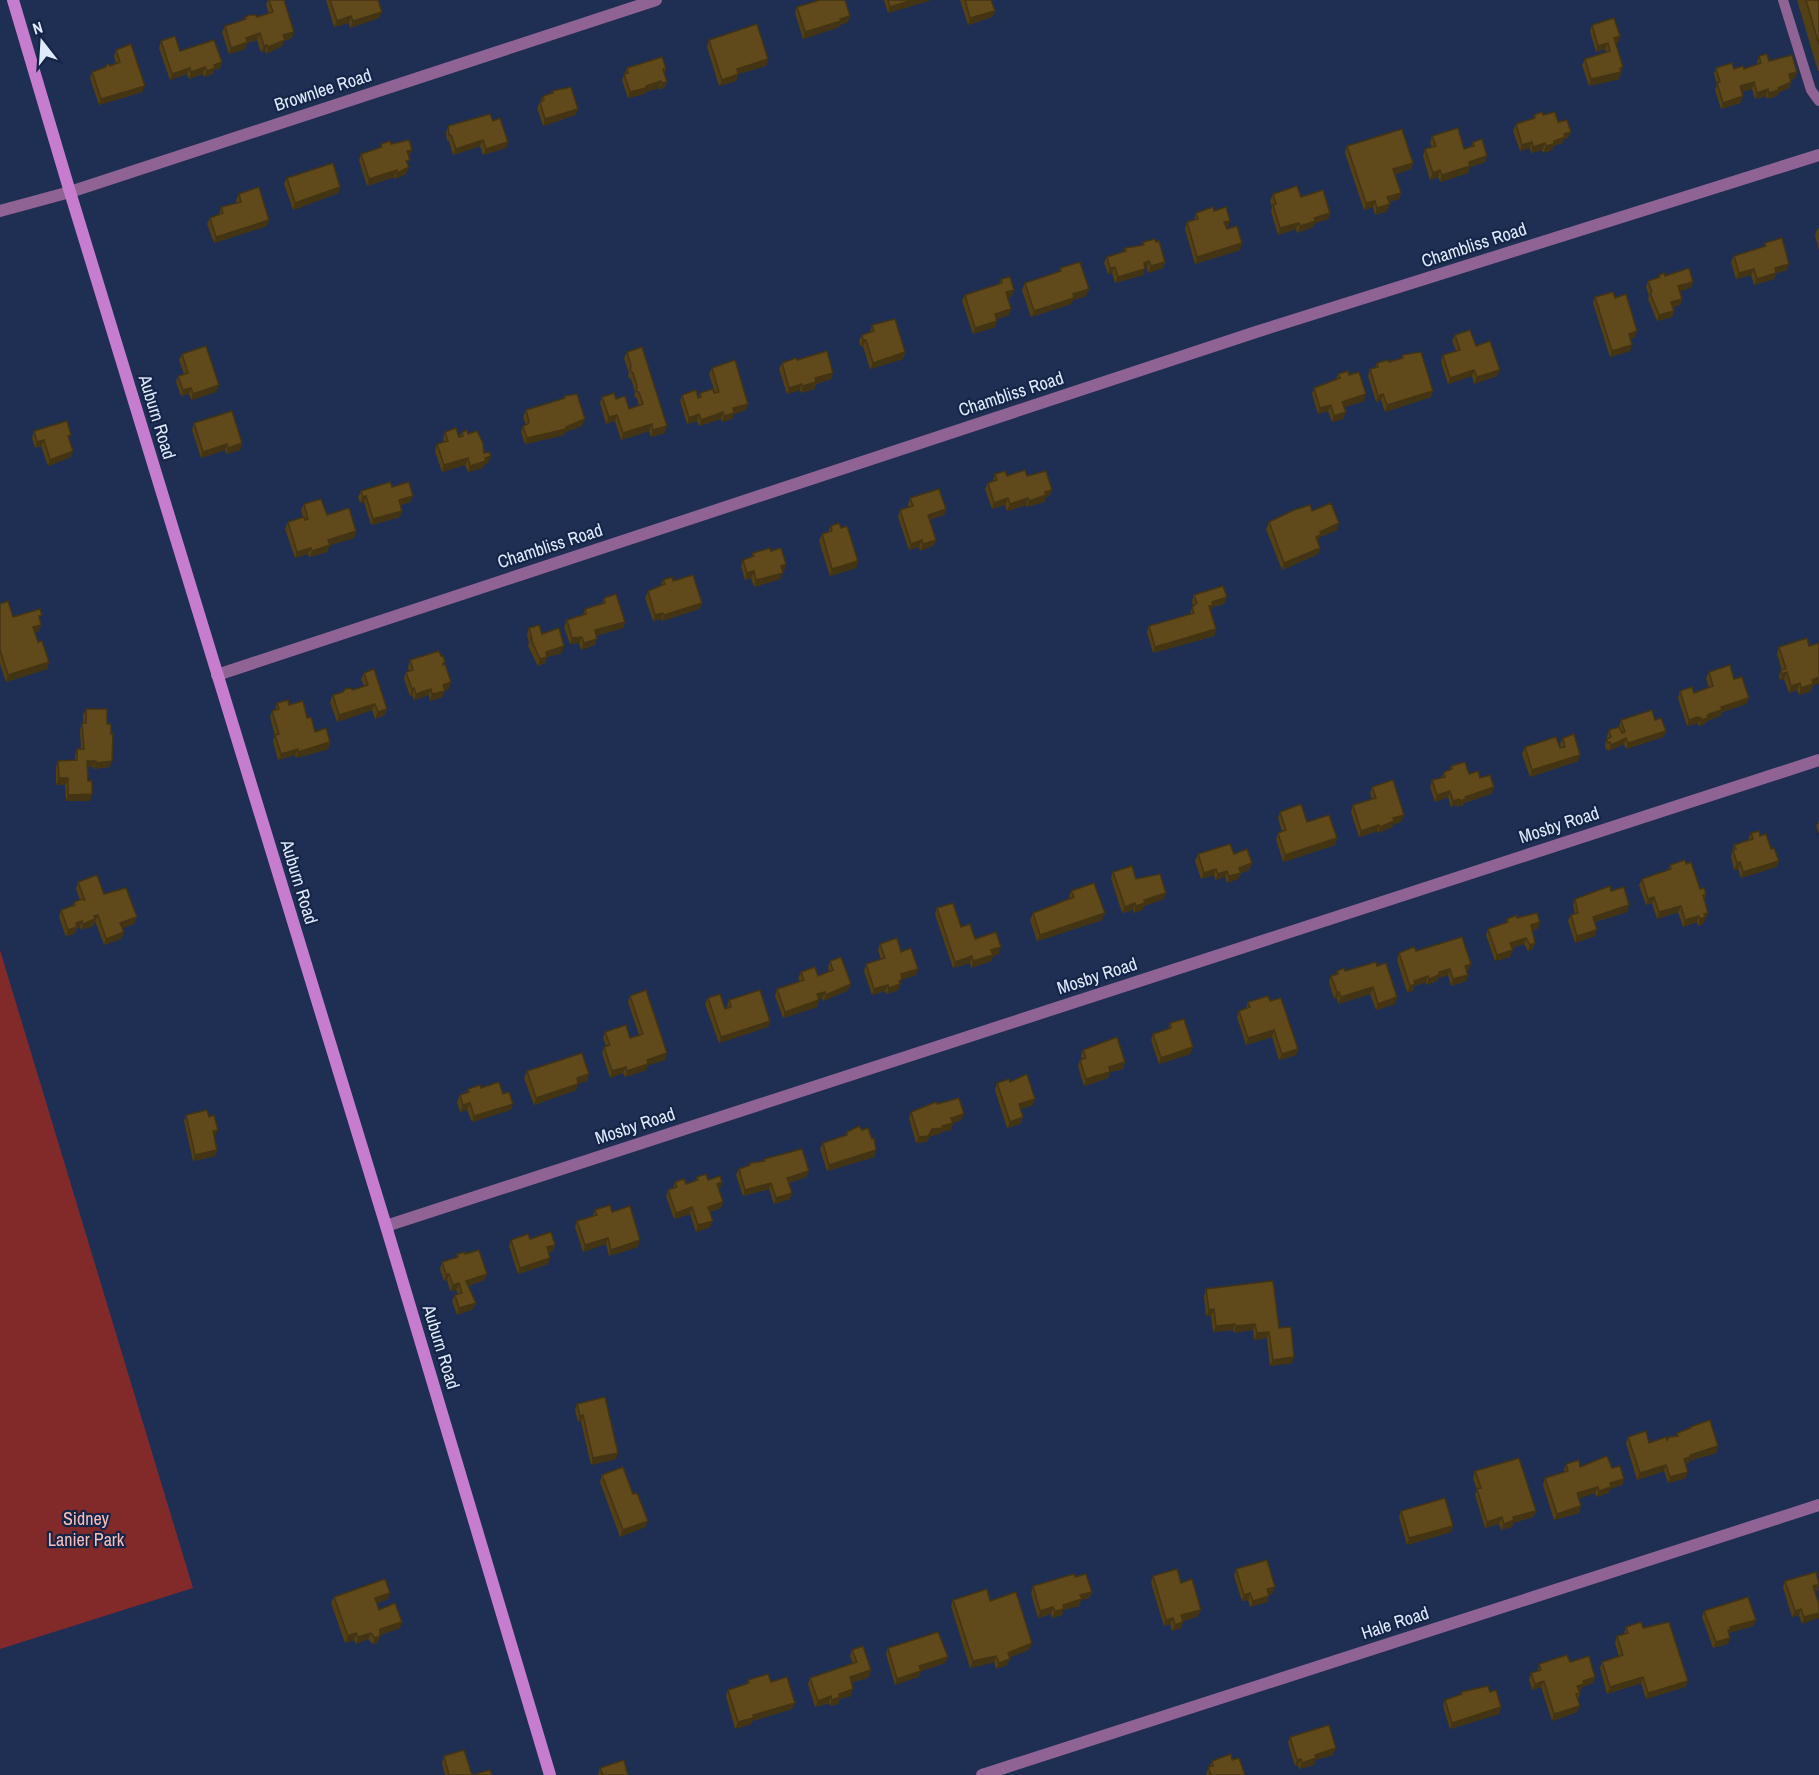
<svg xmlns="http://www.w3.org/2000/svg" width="1819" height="1775" viewBox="0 0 1819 1775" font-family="'Archivo Narrow',sans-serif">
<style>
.green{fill:#82292a}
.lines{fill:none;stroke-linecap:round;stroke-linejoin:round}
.lane{stroke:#906395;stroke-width:10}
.street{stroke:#906395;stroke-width:12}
.secondary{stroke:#c67dce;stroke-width:12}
.wall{fill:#534017}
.shaded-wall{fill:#433413}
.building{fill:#604a1b;stroke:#433413;stroke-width:1.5}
.labels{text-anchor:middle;stroke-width:4.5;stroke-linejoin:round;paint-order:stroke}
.street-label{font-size:18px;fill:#e0eafd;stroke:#142548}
.park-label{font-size:18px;fill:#fabeb9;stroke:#142548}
</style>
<rect width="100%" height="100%" fill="#1e2f53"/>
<polygon class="green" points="0,950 193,1588 0,1649"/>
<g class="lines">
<polyline class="lane" points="1783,0 1811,90 1819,101"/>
<g class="street">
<polyline points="0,211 70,192 656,0"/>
<polyline points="217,675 1259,331 1819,155"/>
<polyline points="386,1226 1819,760"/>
<polyline points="982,1775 1819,1505"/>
</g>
<polyline class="secondary" points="13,0 70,192 386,1226 550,1775"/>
</g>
<g class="wall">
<polygon points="268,0 284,0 292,38 284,41 282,46 266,54 265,51 261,52 257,40 247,43 245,49 229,54 222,32 225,26 244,20 245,17 257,17 269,14 266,5"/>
<polygon points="326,0 378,0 379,18 350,28 349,23 334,27"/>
<polygon points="884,0 931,0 888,13"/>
<polygon points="960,0 991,0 995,11 992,17 968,25"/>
<polygon points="1797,0 1819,0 1819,71 1818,71"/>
<polygon points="797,7 848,22 840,25 839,27 803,39 795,13"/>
<polygon points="1592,25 1620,36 1618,43 1616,43 1623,67 1619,79 1589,86 1582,65 1585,59 1606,52 1605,49 1596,52 1590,31"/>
<polygon points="709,40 768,59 766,66 738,74 736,81 719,86 707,47"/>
<polygon points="161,41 180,51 222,62 220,68 214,70 213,74 204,77 203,74 189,79 187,74 170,80 159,48"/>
<polygon points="116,50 142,92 99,105 90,78 92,72 105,68 106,65 110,66 116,64 114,56"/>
<polygon points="1759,56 1797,72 1795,78 1791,80 1789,88 1778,93 1777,96 1767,99 1766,96 1755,99 1752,89 1741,92 1743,96 1740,103 1721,109 1715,90 1717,84 1714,74 1716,68 1744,69 1758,65 1757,63"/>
<polygon points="627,68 666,68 664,73 667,82 664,88 659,90 659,88 645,92 644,94 628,98 622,80"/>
<polygon points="552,91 575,115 543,126 537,108 543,96 551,94"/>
<polygon points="1534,115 1543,115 1558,122 1568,138 1564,139 1562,143 1554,146 1552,150 1543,153 1542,150 1531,153 1530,148 1520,151 1513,131 1516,124 1533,119"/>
<polygon points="493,121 508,142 506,148 483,155 480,146 453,155 449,141 447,141 446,133 448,126"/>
<polygon points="1432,136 1464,149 1471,147 1473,142 1487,156 1485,162 1470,167 1468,173 1440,182 1438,177 1430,180 1423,156 1425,149 1432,147 1430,143"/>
<polygon points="381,144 391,144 409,156 408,156 406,174 395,179 394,177 367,186 359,160 361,154 380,148"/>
<polygon points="1347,146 1413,163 1411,169 1395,174 1401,193 1399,199 1389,202 1387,211 1375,215 1373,207 1364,210 1345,153"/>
<polygon points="287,178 340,187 338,193 293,210 284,184"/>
<polygon points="239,194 267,226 214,243 207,224 210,218 219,214 221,207 237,203 236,200"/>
<polygon points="1273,194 1301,197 1330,213 1328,219 1315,223 1313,227 1297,233 1296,229 1278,235 1271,211 1272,207 1270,201"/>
<polygon points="1214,211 1228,227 1226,227 1240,250 1195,264 1185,229 1187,222 1194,220 1196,213"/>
<polygon points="1819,228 1819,250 1815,235 1817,229"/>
<polygon points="1143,242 1165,262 1163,268 1148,273 1147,268 1145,268 1143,275 1115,283 1112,273 1108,274 1104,263 1107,257 1123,252 1125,248 1142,245"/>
<polygon points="1765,243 1787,270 1776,273 1774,279 1754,285 1751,275 1736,279 1731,262 1734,256 1764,247"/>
<polygon points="1060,268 1086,296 1073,300 1071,304 1031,317 1022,290 1025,283 1059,272"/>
<polygon points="1659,275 1693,282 1690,288 1680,291 1682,299 1680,305 1673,307 1674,311 1672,317 1657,321 1648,299 1649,296 1646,287 1648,281 1658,278"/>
<polygon points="1001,279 1012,296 1008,297 1009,315 997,319 995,327 973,334 962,301 965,295 999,284"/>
<polygon points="1595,297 1615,298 1635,337 1630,339 1630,351 1610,357 1593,303"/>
<polygon points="872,325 905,352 903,359 870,369 863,346 861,347 859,341 862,335 870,332"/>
<polygon points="1455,335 1476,346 1497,376 1474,384 1472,376 1448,384 1441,362 1443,355 1456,351 1452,341"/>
<polygon points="627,352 667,426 665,433 651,437 649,431 621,440 615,421 606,424 600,403 602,397 616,399 629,409 639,406 637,398 634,397 635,392 631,379 628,377 629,373 624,358"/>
<polygon points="182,354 216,392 191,400 189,394 181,396 176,382 178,376 184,374 179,360"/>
<polygon points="1402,355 1431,397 1385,412 1381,400 1376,402 1368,376 1370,369 1375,368 1377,363 1389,362 1401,359"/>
<polygon points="797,360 831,379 816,384 814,389 801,393 800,390 787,394 779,369 782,363"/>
<polygon points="712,368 746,410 734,414 732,419 722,422 721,419 699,426 697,421 687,424 680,401 682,395 698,398 700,393 715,393 709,374"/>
<polygon points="1338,374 1349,375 1364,401 1344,407 1343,419 1332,422 1328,411 1318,414 1312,394 1314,388 1336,379"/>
<polygon points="564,396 582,426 565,432 564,435 525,444 521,432 523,426 526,425 523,417 526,410 563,399"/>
<polygon points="194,423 242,443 240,450 226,454 225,450 201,458 192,430"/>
<polygon points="34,431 69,439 73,451 71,457 48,466 41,446 35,448 32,438"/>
<polygon points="445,432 459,437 462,432 468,434 484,453 488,463 485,464 483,468 468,472 465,465 442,472 435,451 437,444 444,442 443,438"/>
<polygon points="995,474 1007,476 1027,476 1052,490 1049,496 1046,497 1044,502 1026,507 1026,505 1007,511 1005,505 992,509 985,489 988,483 993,481"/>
<polygon points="392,487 410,502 400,505 400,517 371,525 364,502 360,503 358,497 361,491"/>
<polygon points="910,498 946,509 944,515 929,520 936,540 933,546 920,551 919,547 909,550 898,517 900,510 909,507 908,505"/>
<polygon points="304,504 356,531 354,538 330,545 327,552 309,557 308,554 295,558 285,529 288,522 303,517 301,510"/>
<polygon points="1312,511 1337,530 1320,537 1317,542 1320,548 1318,554 1282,570 1266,529 1269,522"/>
<polygon points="831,526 858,561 856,568 830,576 819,541 822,534 828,532"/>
<polygon points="771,551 786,564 784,571 782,571 780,579 754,587 751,578 745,580 741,566 743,560 751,557 753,553"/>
<polygon points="663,580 702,603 699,609 662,621 661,619 653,621 645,598 648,591 661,585"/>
<polygon points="1194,595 1224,604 1212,607 1211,611 1216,629 1214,636 1153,653 1147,632 1149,626 1190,614 1192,607 1193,606 1192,601"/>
<polygon points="604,598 625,622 623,628 596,636 595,645 581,650 579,643 570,644 564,627 567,620 583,615 585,609 602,604"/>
<polygon points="0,604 13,617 40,620 39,631 35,632 38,642 49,662 47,669 6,682 0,664"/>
<polygon points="529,628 542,634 562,653 547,657 545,663 538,666 528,646 529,643 527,635"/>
<polygon points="1819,643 1819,683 1813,685 1811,691 1799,695 1797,690 1789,693 1784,679 1780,680 1779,677 1781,670 1782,670 1777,654 1779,647 1809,646"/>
<polygon points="441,656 445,662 444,665 449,689 444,690 442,697 430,701 429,695 414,700 412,695 410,696 404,679 406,672 409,672 408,667 410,660"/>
<polygon points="1709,672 1734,679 1749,698 1746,704 1722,712 1720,716 1707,721 1705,724 1699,726 1698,724 1695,724 1687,726 1678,698 1680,691 1694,693 1709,688 1706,678"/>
<polygon points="364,673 387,709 384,715 375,719 372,710 337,722 330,702 333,695 364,686 361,679"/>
<polygon points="277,703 289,705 307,718 315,732 330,742 328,749 296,758 295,755 278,760 273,741 275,736 270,717 272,711 275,710"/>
<polygon points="86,709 107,724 110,767 93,769 93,767 87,767 88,781 90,801 66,801 65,785 56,785 56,767 58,761 75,760 75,755 77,749 81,749 80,730 82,723 83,723 83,715"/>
<polygon points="1621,720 1655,720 1666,731 1663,737 1626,749 1624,744 1609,751 1608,749 1606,750 1605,745 1607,738 1607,736 1609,730 1619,727"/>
<polygon points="1563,738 1578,761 1530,777 1522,754 1525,747 1560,748 1561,748 1560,744"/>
<polygon points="1451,766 1480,778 1494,787 1491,794 1464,803 1463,805 1457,807 1457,805 1451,807 1448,797 1435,802 1430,787 1432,780 1441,778 1444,772 1450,770"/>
<polygon points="1372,787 1404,815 1401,822 1393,824 1392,827 1378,833 1377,831 1359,837 1351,812 1353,805 1372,800 1370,793"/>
<polygon points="1280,812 1307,822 1337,838 1335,845 1283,862 1276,839 1278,833 1282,832 1278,818"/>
<polygon points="1819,820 1819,834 1816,826"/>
<polygon points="1751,833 1760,836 1771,849 1779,861 1776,867 1741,878 1738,869 1734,870 1731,856 1734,845 1748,840"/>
<polygon points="1198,854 1234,854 1252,863 1249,870 1241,873 1238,879 1227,883 1225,877 1215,880 1214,875 1201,879 1195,861"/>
<polygon points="1670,865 1706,894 1704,899 1708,913 1703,924 1698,926 1697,922 1683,927 1678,912 1657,919 1652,903 1646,905 1639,885 1642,879 1668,870"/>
<polygon points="1113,872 1136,879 1164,899 1144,906 1142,910 1134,913 1133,910 1122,913 1111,878"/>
<polygon points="78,882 104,894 134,924 122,928 124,932 121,939 104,945 95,921 94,922 93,926 81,930 80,927 76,929 75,933 66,937 59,917 61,910 72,906 74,902 80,900 76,889"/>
<polygon points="1071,891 1102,920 1037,941 1030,920 1033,913 1070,899 1069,897"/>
<polygon points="1611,891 1629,905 1627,912 1595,922 1595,936 1575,943 1568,921 1571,915 1575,914 1573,905 1575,899"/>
<polygon points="937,908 975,939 999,954 993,956 991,961 971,968 970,963 953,968 935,914"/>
<polygon points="1517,918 1538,929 1532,930 1535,943 1533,949 1528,951 1524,944 1512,948 1510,957 1495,961 1486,935 1488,929 1506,923 1507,919"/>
<polygon points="880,944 901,952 916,975 902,979 898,990 886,994 885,991 872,995 864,971 866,964 881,960 878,950"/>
<polygon points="1416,951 1471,964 1468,970 1467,971 1466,981 1451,986 1448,975 1438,978 1437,981 1426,985 1426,982 1414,986 1413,991 1407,992 1397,960 1399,953"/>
<polygon points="830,961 851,984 848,990 823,1001 822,998 819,999 817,1007 783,1018 775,996 777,989 800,982 798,978 801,972 818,976 829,972 828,967"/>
<polygon points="1377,966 1397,997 1395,1004 1376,1010 1370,994 1338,1004 1337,998 1334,999 1329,982 1331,976 1336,974 1337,971 1345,971"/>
<polygon points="630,996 665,1060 648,1065 646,1070 625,1077 623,1073 610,1078 602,1053 604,1047 606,1046 603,1038 605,1032 630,1038 639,1035 628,1002"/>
<polygon points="708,998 725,1009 727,1008 727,1006 729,1000 770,1021 768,1027 719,1043 705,1004"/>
<polygon points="1270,1001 1298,1049 1296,1055 1279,1060 1272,1037 1246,1045 1237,1017 1239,1011 1246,1008 1248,1002"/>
<polygon points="1170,1023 1193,1047 1190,1054 1159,1064 1151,1040 1153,1034 1168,1029"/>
<polygon points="1083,1050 1125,1062 1123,1069 1110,1072 1108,1078 1084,1086 1078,1066 1080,1060 1082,1060 1081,1056"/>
<polygon points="527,1071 589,1074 587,1081 578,1083 576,1090 534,1105 524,1078"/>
<polygon points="1010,1082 1033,1105 1020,1109 1023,1117 1020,1124 1007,1128 995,1090 997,1083"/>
<polygon points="481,1088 503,1094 513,1104 510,1110 472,1122 467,1110 460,1112 457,1102 460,1095 466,1093 468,1089"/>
<polygon points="937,1104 961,1120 953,1123 951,1130 941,1132 940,1134 930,1136 926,1142 916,1143 909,1118 911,1112"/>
<polygon points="186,1115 215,1136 214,1137 217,1150 215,1156 193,1161 184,1121"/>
<polygon points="862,1130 876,1150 874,1157 827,1171 820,1149 823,1143 846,1135 847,1132"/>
<polygon points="764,1159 809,1171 806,1177 789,1183 790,1199 774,1204 769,1189 743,1196 736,1175 739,1169 749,1166 750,1163 763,1161"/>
<polygon points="697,1177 708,1180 720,1189 719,1189 723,1202 721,1208 710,1212 710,1227 696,1232 690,1214 674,1219 666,1196 668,1190 673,1189 675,1182 686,1184 696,1181"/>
<polygon points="595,1210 612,1212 638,1247 609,1256 606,1244 583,1252 575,1227 577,1221 593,1216"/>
<polygon points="530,1239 555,1245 553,1251 548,1252 548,1264 518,1274 509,1246 511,1240"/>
<polygon points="457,1254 465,1254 487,1274 484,1280 468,1286 476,1303 473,1309 457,1315 452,1301 455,1295 458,1294 456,1290 450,1291 447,1280 444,1281 440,1269 442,1262 456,1258"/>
<polygon points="1206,1289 1279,1328 1292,1363 1270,1366 1267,1338 1254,1340 1253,1330 1233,1333 1233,1330 1213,1332 1211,1316 1206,1316 1204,1296"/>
<polygon points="577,1404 616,1459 591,1465 581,1422 578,1422 575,1410"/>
<polygon points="1690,1427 1718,1446 1716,1453 1689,1461 1688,1463 1686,1464 1686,1478 1668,1483 1664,1471 1637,1480 1626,1443 1628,1437 1649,1443 1667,1440 1676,1436 1677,1433 1690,1429"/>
<polygon points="1566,1464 1580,1467 1612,1468 1624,1479 1622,1485 1610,1489 1608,1493 1596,1497 1595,1493 1579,1498 1581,1506 1579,1513 1554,1520 1543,1485 1545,1478 1564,1472 1564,1470"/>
<polygon points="1475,1471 1536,1511 1533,1517 1513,1523 1512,1527 1501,1530 1499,1524 1485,1528 1475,1495 1477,1490 1473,1478"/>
<polygon points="602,1475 633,1494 645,1527 620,1537 600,1482"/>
<polygon points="1401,1511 1453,1526 1451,1532 1407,1545 1399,1517"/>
<polygon points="1236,1569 1273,1593 1269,1594 1267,1602 1250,1607 1248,1600 1242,1601 1234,1576"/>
<polygon points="1153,1576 1181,1583 1198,1616 1183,1621 1181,1628 1172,1631 1170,1624 1164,1626 1151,1583"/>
<polygon points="1075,1577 1092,1592 1089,1598 1081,1600 1079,1606 1063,1610 1062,1615 1052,1618 1051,1614 1038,1618 1031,1593 1033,1586"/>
<polygon points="1785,1581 1819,1582 1819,1586 1817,1591 1815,1591 1802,1624 1799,1615 1792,1617 1783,1587"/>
<polygon points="334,1597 388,1599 376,1603 379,1610 400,1628 380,1635 377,1643 373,1644 368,1639 356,1644 354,1640 345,1643 331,1603"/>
<polygon points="953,1600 990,1601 1029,1650 1009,1657 1007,1665 996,1669 994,1662 970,1668 951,1606"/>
<polygon points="1704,1611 1756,1620 1753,1626 1729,1633 1728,1644 1713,1648 1702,1617"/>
<polygon points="1626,1627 1643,1628 1688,1681 1685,1687 1646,1699 1641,1683 1607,1694 1600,1668 1602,1662 1619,1657 1615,1643 1617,1636 1624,1634"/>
<polygon points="888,1648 945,1663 921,1671 918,1677 895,1685 886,1654"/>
<polygon points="852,1650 869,1677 851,1683 851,1696 840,1699 838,1704 830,1706 829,1703 815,1707 808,1684 810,1678 853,1664 850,1656"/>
<polygon points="1570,1662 1595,1677 1593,1683 1582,1687 1581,1690 1579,1691 1580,1693 1578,1699 1577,1712 1552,1721 1541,1687 1532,1690 1529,1680 1531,1673 1538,1671 1539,1664"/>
<polygon points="748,1680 771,1682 795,1703 792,1709 752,1721 751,1724 735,1729 726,1696 728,1690 746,1684"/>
<polygon points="1461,1692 1490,1692 1501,1707 1499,1714 1450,1729 1443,1706 1445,1700 1460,1695"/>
<polygon points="1290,1737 1333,1755 1315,1760 1314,1765 1299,1769 1298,1765 1295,1766 1288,1743"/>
<polygon points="444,1756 472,1775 492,1775 445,1775 442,1763"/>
<polygon points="1232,1760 1245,1775 1207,1775 1206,1774 1212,1761"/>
<polygon points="600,1768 628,1775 598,1775"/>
</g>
<g class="shaded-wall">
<polygon points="913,0 931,0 888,13 890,7"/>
<polygon points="995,11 992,17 968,25 970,18"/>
<polygon points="382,12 379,18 350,28 353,21"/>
<polygon points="351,16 349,23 334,27 337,21"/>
<polygon points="850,16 848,22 840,25 839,27 803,39 805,32"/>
<polygon points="294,32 292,38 284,41 282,46 266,54 268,47 283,35"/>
<polygon points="260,33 257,40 247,43 245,49 229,54 231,48 246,38"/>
<polygon points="1620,36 1618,43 1612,44 1614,38"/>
<polygon points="1608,43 1605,49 1596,52 1598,46"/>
<polygon points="267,45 265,51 261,52 264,46"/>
<polygon points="768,59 766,66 738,74 736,81 719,86 722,80 737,69"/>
<polygon points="222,62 220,68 214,70 213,74 204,77 207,71 214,65"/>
<polygon points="205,67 203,74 189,79 191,72"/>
<polygon points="1623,67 1619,79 1589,86 1591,79"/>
<polygon points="190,68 187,74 170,80 172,74"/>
<polygon points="1797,72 1795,78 1787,81 1789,74"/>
<polygon points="661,81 659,88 645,92 644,94 628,98 630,92"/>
<polygon points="667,82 664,88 659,90 662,83"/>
<polygon points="1754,82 1752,89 1737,93 1740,86"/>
<polygon points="1791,82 1789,88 1778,93 1777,96 1767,99 1769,93"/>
<polygon points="145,86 142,92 99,105 101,99"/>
<polygon points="1768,89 1766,96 1755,99 1757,93"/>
<polygon points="1743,96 1740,103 1721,109 1723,103"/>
<polygon points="578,109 575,115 543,126 545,119"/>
<polygon points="1571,132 1568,138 1564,139 1562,143 1554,146 1552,150 1543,153 1546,146 1564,134"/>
<polygon points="483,140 480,146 453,155 456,149"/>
<polygon points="508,142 506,148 483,155 486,149"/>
<polygon points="1532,142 1530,148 1520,151 1522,145"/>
<polygon points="1545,143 1542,150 1531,153 1533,147"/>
<polygon points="412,150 409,156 404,158 407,151"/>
<polygon points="1487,156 1485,162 1470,167 1468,173 1440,182 1442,175 1469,162"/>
<polygon points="1413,163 1411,169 1391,176 1393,169"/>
<polygon points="409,167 406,174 395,179 397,173"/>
<polygon points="397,170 394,177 367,186 369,179"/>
<polygon points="1440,170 1438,177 1430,180 1433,173"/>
<polygon points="340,187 338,193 293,210 295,203"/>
<polygon points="1401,193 1399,199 1385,203 1387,197"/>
<polygon points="1375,201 1373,207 1364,210 1366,203"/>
<polygon points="1390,204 1387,211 1375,215 1377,208"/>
<polygon points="1330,213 1328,219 1315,223 1313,227 1297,233 1300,226 1314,218"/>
<polygon points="269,220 267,226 214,243 216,237"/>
<polygon points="1230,221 1228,227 1222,229 1224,222"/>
<polygon points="1299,223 1296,229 1278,235 1280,228"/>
<polygon points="1242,243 1240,250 1195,264 1197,257"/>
<polygon points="1149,261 1147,268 1142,269 1144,263"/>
<polygon points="1165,262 1163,268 1148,273 1151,266"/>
<polygon points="1789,264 1787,270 1776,273 1774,279 1754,285 1757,279 1775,268"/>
<polygon points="1115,267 1112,273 1108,274 1110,268"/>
<polygon points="1145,269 1143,275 1115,283 1118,277"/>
<polygon points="1754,269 1751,275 1736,279 1739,273"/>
<polygon points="1693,282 1690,288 1676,293 1678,286"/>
<polygon points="1089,289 1086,296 1073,300 1071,304 1031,317 1034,311 1073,294"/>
<polygon points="1014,290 1012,296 1004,299 1006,292"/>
<polygon points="1682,299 1680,305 1669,308 1671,302"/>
<polygon points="1011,309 1009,315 993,320 995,314"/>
<polygon points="1674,311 1672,317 1657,321 1659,315"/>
<polygon points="997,321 995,327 973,334 975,328"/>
<polygon points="1637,331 1635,337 1626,340 1629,334"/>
<polygon points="863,340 866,340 863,346 861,347"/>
<polygon points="1632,345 1630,351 1610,357 1612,351"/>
<polygon points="905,352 903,359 870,369 873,363"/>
<polygon points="1474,370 1472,376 1448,384 1450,378"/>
<polygon points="1500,370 1497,376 1474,384 1477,377"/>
<polygon points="833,373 831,379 816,384 814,389 801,393 803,386 815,378"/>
<polygon points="802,384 800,390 787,394 789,388"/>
<polygon points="219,385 216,392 191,400 193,394"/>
<polygon points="191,388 189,394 181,396 183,390"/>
<polygon points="1433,391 1431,397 1385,412 1387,405"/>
<polygon points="1366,394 1364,401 1340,408 1342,402"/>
<polygon points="1383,394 1381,400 1376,402 1378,396"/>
<polygon points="748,404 746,410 734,414 732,419 722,422 724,416 733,408"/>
<polygon points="1331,405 1328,411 1318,414 1320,408"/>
<polygon points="723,412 721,419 699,426 701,420"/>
<polygon points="1346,412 1343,419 1332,422 1334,416"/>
<polygon points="699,414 697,421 687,424 689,418"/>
<polygon points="617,415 615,421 606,424 609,417"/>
<polygon points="585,419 582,426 565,432 564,435 525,444 527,438 566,427"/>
<polygon points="652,424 649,431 621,440 623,433"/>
<polygon points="667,426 665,433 651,437 653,430"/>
<polygon points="44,440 41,446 35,448 37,442"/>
<polygon points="242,443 240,450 226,454 228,448"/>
<polygon points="227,444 225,450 201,458 203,452"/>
<polygon points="73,451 71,457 48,466 50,460"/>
<polygon points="491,456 488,463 485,464 483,468 468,472 470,466 485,458"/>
<polygon points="468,458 465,465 442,472 444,465"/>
<polygon points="1052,490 1049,496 1046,497 1044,502 1026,507 1029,501 1045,492"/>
<polygon points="366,496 364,502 360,503 363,497"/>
<polygon points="413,496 410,502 396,507 399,500"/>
<polygon points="1008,498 1005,505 992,509 994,503"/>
<polygon points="1028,498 1026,505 1007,511 1010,504"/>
<polygon points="946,509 944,515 925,521 928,515"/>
<polygon points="402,511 400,517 371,525 373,519"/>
<polygon points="1339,523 1337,530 1320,537 1318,541 1313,543 1316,537 1320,532"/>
<polygon points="356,531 354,538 330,545 327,552 309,557 312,551 328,540"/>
<polygon points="922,540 919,547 909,550 911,544"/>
<polygon points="936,540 933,546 920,551 923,544"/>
<polygon points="311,548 308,554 295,558 297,552"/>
<polygon points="1320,548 1318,554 1282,570 1284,563"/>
<polygon points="858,561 856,568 830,576 832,569"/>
<polygon points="786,564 784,571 778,573 781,566"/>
<polygon points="754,571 751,578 745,580 747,573"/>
<polygon points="783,573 780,579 754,587 756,580"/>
<polygon points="1227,597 1224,604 1212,607 1210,612 1207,613 1212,602"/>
<polygon points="702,603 699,609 662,621 664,615"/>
<polygon points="663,613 661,619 653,621 655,615"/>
<polygon points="625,622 623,628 592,637 595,630"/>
<polygon points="41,625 39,631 31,633 33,627"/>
<polygon points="1216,629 1214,636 1153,653 1155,647"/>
<polygon points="582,637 579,643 570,644 572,638"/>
<polygon points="597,639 595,645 581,650 584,643"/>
<polygon points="564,646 562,653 547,657 545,663 538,666 540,659 546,652"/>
<polygon points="49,662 47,669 6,682 8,675"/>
<polygon points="1787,672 1784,679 1780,680 1782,674"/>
<polygon points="1819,677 1819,683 1813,685 1811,691 1799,695 1801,688 1812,680"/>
<polygon points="451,682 449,689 440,691 443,685"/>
<polygon points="1800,683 1797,690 1789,693 1791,686"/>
<polygon points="414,688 412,695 410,696 412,689"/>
<polygon points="431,689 429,695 414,700 416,694"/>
<polygon points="445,691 442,697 430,701 432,694"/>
<polygon points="1749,698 1746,704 1722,712 1720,716 1707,721 1705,724 1699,726 1701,720 1721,707"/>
<polygon points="375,704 372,710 337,722 339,715"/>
<polygon points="387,709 384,715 375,719 378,712"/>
<polygon points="1697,717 1701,718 1698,724 1695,724 1687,726 1689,720"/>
<polygon points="1666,731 1663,737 1626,749 1628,743"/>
<polygon points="1626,738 1624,744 1609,751 1611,745"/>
<polygon points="330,742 328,749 296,758 298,752"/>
<polygon points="298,749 295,755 278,760 281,754"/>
<polygon points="1580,755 1578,761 1530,777 1532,770"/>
<polygon points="87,761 96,761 93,767 85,767"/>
<polygon points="112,761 110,767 93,769 96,763"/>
<polygon points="59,778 68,778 65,785 56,785"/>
<polygon points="1494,787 1491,794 1464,803 1463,805 1457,807 1459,801 1465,797"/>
<polygon points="1450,791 1448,797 1435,802 1437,795"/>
<polygon points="92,794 90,801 66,801 68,795"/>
<polygon points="1459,799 1457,805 1451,807 1453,801"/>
<polygon points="1404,815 1401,822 1393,824 1392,827 1378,833 1380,827 1393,818"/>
<polygon points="1379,825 1377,831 1359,837 1361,831"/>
<polygon points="1337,838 1335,845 1283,862 1285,855"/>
<polygon points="1779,861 1776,867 1741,878 1743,872"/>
<polygon points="1740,862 1738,869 1734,870 1737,863"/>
<polygon points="1252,863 1249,870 1239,873 1241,873 1238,879 1227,883 1229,876 1239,868"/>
<polygon points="1216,869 1214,875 1201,879 1204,873"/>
<polygon points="1227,871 1225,877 1215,880 1218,874"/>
<polygon points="1166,893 1164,899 1144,906 1142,910 1134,913 1136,906 1144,900"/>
<polygon points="1654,897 1652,903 1646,905 1648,899"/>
<polygon points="1135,903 1133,910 1122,913 1125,907"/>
<polygon points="1629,905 1627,912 1591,923 1593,917"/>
<polygon points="1681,906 1678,912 1657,919 1659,912"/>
<polygon points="1105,913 1102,920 1037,941 1040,935"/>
<polygon points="1708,913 1703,924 1698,926 1700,919 1704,914"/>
<polygon points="98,915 93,926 81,930 83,924 94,916"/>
<polygon points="1699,916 1697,922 1683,927 1685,920"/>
<polygon points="137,917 134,924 118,930 120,923"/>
<polygon points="82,921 80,927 76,929 75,933 66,937 68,930 76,923"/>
<polygon points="1540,922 1538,929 1529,932 1531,925"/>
<polygon points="1597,930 1595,936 1575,943 1577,936"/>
<polygon points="124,932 121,939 104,945 106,939"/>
<polygon points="1526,938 1524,944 1508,949 1510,943"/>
<polygon points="1535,943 1533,949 1528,951 1530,945"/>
<polygon points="1001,947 999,954 993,956 991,961 971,968 973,961 991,950"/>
<polygon points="1513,950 1510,957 1495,961 1497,955"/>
<polygon points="972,956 970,963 953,968 955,962"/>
<polygon points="1471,964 1468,970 1463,972 1465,966"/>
<polygon points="918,969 916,975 899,981 901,974"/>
<polygon points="1450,969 1448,975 1438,978 1437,981 1426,985 1429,979 1439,972"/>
<polygon points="1468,975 1466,981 1451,986 1453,979"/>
<polygon points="1428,976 1426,982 1414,986 1413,991 1407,992 1410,986 1414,981"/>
<polygon points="902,979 898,990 886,994 889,988"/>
<polygon points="851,984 848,990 823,1001 826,995"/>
<polygon points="888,985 885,991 872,995 874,989"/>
<polygon points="1373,987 1370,994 1338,1004 1341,997"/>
<polygon points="825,992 822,998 815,1001 817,994"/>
<polygon points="1337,992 1339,992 1337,998 1334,999"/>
<polygon points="1397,997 1395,1004 1376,1010 1378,1004"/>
<polygon points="819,1000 817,1007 783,1018 785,1012"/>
<polygon points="770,1021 768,1027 719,1043 721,1037"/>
<polygon points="1274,1030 1272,1037 1246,1045 1248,1038"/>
<polygon points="1193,1047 1190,1054 1159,1064 1161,1058"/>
<polygon points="1298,1049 1296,1055 1279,1060 1282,1054"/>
<polygon points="667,1053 665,1060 648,1065 646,1070 625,1077 627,1071 647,1060"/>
<polygon points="1125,1062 1123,1069 1110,1072 1108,1078 1084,1086 1086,1079 1109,1067"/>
<polygon points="626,1067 623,1073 610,1078 612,1071"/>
<polygon points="589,1074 587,1081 574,1085 577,1078"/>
<polygon points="578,1084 576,1090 534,1105 536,1098"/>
<polygon points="1035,1099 1033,1105 1016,1111 1019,1104"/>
<polygon points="470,1103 467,1110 460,1112 463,1105"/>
<polygon points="513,1104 510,1110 472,1122 474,1116"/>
<polygon points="964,1114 961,1120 949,1124 951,1118"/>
<polygon points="1023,1117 1020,1124 1007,1128 1010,1122"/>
<polygon points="953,1123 951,1130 941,1132 940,1134 930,1136 926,1142 916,1143 919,1137 932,1129"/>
<polygon points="218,1130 215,1136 210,1137 213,1131"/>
<polygon points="217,1150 215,1156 193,1161 195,1155"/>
<polygon points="876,1150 874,1157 827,1171 829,1165"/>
<polygon points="809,1171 806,1177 785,1184 787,1178"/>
<polygon points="722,1182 720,1189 715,1190 717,1184"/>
<polygon points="771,1183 769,1189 743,1196 745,1190"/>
<polygon points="792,1193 790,1199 774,1204 776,1198"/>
<polygon points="723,1202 721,1208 706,1213 708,1207"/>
<polygon points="692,1207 690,1214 674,1219 676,1213"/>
<polygon points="713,1221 710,1227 696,1232 698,1225"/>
<polygon points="608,1238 606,1244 583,1252 585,1245"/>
<polygon points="640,1240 638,1247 609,1256 611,1250"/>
<polygon points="555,1245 553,1251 544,1254 547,1247"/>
<polygon points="550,1258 548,1264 518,1274 520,1268"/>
<polygon points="446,1274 449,1274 447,1280 444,1281"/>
<polygon points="487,1274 484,1280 464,1287 466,1281"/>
<polygon points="459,1283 456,1290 450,1291 453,1285"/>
<polygon points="476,1303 473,1309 457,1315 459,1308"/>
<polygon points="1214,1309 1211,1316 1206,1316 1209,1310"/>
<polygon points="1235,1324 1233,1330 1213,1332 1216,1326"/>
<polygon points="1255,1324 1253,1330 1233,1333 1236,1326"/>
<polygon points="1269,1332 1267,1338 1254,1340 1257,1333"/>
<polygon points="1294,1357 1292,1363 1270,1366 1273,1360"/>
<polygon points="583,1415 581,1422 578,1422 580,1416"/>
<polygon points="1718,1446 1716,1453 1689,1461 1688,1463 1682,1465 1684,1459 1690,1455"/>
<polygon points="618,1453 616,1459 591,1465 593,1458"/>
<polygon points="1666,1465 1664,1471 1637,1480 1640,1473"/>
<polygon points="1688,1472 1686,1478 1668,1483 1670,1477"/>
<polygon points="1624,1479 1622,1485 1610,1489 1608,1493 1596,1497 1599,1491 1610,1483"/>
<polygon points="1598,1487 1595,1493 1575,1500 1577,1493"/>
<polygon points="1581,1506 1579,1513 1554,1520 1557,1514"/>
<polygon points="1536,1511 1533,1517 1513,1523 1512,1527 1501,1530 1504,1524 1513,1517"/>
<polygon points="1502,1517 1499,1524 1485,1528 1487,1522"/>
<polygon points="648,1521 645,1527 620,1537 623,1530"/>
<polygon points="1453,1526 1451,1532 1407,1545 1409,1538"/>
<polygon points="1819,1584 1817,1591 1811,1593 1813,1586"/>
<polygon points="1275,1587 1273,1593 1265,1596 1267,1589"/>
<polygon points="1092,1592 1089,1598 1081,1600 1079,1606 1063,1610 1062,1615 1052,1618 1055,1611 1063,1605 1080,1595"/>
<polygon points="390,1593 388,1599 372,1605 375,1598"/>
<polygon points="1250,1593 1248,1600 1242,1601 1244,1595"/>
<polygon points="1269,1596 1267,1602 1250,1607 1253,1601"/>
<polygon points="1053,1607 1051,1614 1038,1618 1040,1611"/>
<polygon points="1801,1609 1799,1615 1792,1617 1795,1611"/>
<polygon points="1201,1610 1198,1616 1179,1622 1181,1615"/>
<polygon points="1819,1613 1819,1618 1802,1624 1804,1617"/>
<polygon points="1173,1618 1170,1624 1164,1626 1166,1620"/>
<polygon points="1756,1620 1753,1626 1729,1633 1728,1635 1728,1630 1730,1627"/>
<polygon points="402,1622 400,1628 378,1636 380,1629"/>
<polygon points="1183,1622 1181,1628 1172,1631 1175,1625"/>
<polygon points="356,1633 354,1640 345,1643 348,1636"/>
<polygon points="371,1633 368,1639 356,1644 358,1637"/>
<polygon points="380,1636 377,1643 373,1644 375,1638"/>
<polygon points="1730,1638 1728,1644 1713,1648 1716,1642"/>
<polygon points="1032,1643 1029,1650 1005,1659 1008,1653"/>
<polygon points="996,1656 994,1662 970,1668 973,1661"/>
<polygon points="948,1657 945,1663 921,1671 918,1677 895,1685 897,1679 919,1666"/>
<polygon points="1010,1659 1007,1665 996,1669 999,1663"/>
<polygon points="871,1670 869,1677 847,1684 850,1677"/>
<polygon points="1595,1677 1593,1683 1582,1687 1581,1690 1575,1692 1577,1686 1583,1681"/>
<polygon points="1643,1677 1641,1683 1607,1694 1610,1687"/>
<polygon points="1544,1681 1541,1687 1532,1690 1535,1684"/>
<polygon points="1688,1681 1685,1687 1646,1699 1648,1693"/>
<polygon points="853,1689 851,1696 840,1699 838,1704 830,1706 832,1700 839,1694"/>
<polygon points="831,1696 829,1703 815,1707 818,1701"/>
<polygon points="795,1703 792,1709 752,1721 751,1724 735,1729 738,1722 753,1715"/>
<polygon points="1580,1706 1577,1712 1552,1721 1554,1714"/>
<polygon points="1501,1707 1499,1714 1450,1729 1452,1723"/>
<polygon points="1336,1748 1333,1755 1315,1760 1314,1765 1299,1769 1302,1763 1315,1755"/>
<polygon points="1301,1759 1298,1765 1295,1766 1297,1760"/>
</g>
<g class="building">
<polygon points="269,0 284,0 294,32 283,35 285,40 268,47 267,45 264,46 260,33 246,38 248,42 231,48 225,26 246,19 245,17 250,15 256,15 257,17 273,12"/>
<polygon points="330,0 378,0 382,12 353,21 351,16 337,21"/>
<polygon points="820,0 845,0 850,16 840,19 841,21 805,32 797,7"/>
<polygon points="888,0 913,0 890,7"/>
<polygon points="965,0 991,0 995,11 970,18"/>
<polygon points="1806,0 1819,0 1819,45"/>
<polygon points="1614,18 1620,36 1614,38 1623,67 1620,68 1621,72 1591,79 1585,59 1610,51 1608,43 1598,46 1592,25"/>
<polygon points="757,24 768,59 737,69 738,74 722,80 709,40"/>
<polygon points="175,36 180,51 214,40 222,62 214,65 215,68 207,71 205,67 191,72 190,68 172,74 161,41"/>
<polygon points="131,44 145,86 101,99 92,72 106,67 106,65 109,64 110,66 120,62 116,50"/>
<polygon points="1767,54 1769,61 1792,55 1797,72 1789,74 1791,82 1778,88 1779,90 1769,93 1768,89 1757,93 1754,82 1740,86 1743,96 1723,103 1717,83 1720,82 1716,68 1732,63 1734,69 1743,66 1744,69 1761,63 1759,56"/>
<polygon points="662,57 666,68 663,69 667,82 662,83 661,81 646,86 646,88 630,92 624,74 628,73 627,68"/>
<polygon points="571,87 578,109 545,119 540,102 544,100 543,96 553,93 552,91"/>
<polygon points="1542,112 1543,115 1555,112 1558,122 1567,120 1571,132 1564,134 1565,137 1554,141 1554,144 1546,146 1545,143 1533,147 1532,142 1522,145 1516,124 1535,118 1534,115"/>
<polygon points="490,114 493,121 500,118 508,142 486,149 483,140 456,149 451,135 449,135 448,126"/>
<polygon points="1458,128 1464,149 1474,146 1473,142 1482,139 1487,156 1469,162 1470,166 1442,175 1440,170 1433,173 1425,149 1436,146 1432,136"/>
<polygon points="1402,129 1413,163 1393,169 1401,193 1387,197 1390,204 1377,208 1375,201 1366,203 1347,146"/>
<polygon points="409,140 412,150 407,151 410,160 406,161 409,167 397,173 397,170 369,179 361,154 382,147 381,144 390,141 391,144"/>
<polygon points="333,163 340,187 295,203 287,178"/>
<polygon points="1297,186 1301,197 1323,190 1330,213 1314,218 1316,221 1300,226 1299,223 1280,228 1273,205 1276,204 1273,194"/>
<polygon points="259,187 269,220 216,237 210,218 223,213 221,207 241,202 239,194"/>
<polygon points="1213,207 1214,211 1226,207 1230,221 1224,222 1227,229 1237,226 1242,243 1197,257 1187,222 1198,219 1196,213"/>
<polygon points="1782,238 1789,264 1775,268 1776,273 1757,279 1754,269 1739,273 1734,256 1766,246 1765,243"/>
<polygon points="1155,239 1156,242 1159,241 1165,262 1151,266 1149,261 1144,263 1145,269 1118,277 1115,267 1110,268 1107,257 1126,251 1125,248 1144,245 1143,242"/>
<polygon points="1080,262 1089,289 1073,294 1074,298 1034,311 1025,283 1061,271 1060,268"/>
<polygon points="1689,268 1693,282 1678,286 1682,299 1671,302 1674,311 1659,315 1650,293 1652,292 1648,281 1660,277 1659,275 1664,273 1665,276"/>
<polygon points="1010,277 1014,290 1006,292 1011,309 995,314 997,321 975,328 965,295 1002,283 1001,279"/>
<polygon points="1613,292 1615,298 1626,294 1637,331 1629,334 1632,345 1612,351 1595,297"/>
<polygon points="895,319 905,352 873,363 866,340 863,340 862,335 874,331 872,325"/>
<polygon points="1470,330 1476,346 1490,341 1500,370 1477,377 1474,370 1450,378 1443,355 1460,350 1455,335"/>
<polygon points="206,346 219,385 193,394 191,388 183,390 178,376 188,373 182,354"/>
<polygon points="642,347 667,426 653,430 652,424 623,433 617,415 609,417 602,397 614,393 616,399 625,396 629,409 643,404 639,392 636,391 637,386 633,373 630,370 631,366 627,352"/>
<polygon points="827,351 833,373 815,378 816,382 803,386 802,384 789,388 782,363 796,358 797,360"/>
<polygon points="1421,352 1433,391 1387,405 1383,394 1378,396 1370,369 1378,367 1377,363 1388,360 1389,362 1403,358 1402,355"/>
<polygon points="735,360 748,404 733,408 734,413 724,416 723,412 701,420 699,414 689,418 682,395 696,390 698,398 701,397 700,393 713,389 714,393 719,392 712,368"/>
<polygon points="1348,371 1349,375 1359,372 1366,394 1342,402 1346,412 1334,416 1331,405 1320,408 1314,388 1340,378 1338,374"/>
<polygon points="577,394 585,419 566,427 566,429 527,438 523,426 528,424 529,422 526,410 565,398 564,396"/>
<polygon points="232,411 242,443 228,448 227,444 203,452 194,423"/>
<polygon points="67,421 71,435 68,436 73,451 50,460 44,440 37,442 34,431"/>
<polygon points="456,428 459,437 463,436 462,432 467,430 468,434 477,431 483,443 484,453 489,452 491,456 485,458 486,461 470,466 468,458 444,465 437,444 448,441 445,432"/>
<polygon points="1025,470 1027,476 1046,471 1052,490 1045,492 1046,495 1029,501 1028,498 1010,504 1008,498 994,503 988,483 997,480 995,474 1005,471 1007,476"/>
<polygon points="390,482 392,487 409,482 413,496 399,500 402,511 373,519 366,496 363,497 361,491"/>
<polygon points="939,489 946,509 928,515 936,540 923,544 922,540 911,544 900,510 913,506 910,498"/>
<polygon points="321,499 327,515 349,508 356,531 328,540 330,545 312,551 311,548 297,552 288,522 304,517 305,520 308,519 304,504"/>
<polygon points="1331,503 1339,523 1320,532 1321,535 1316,537 1320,548 1284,563 1269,522 1294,510 1310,505 1312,511"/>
<polygon points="839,523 841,528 847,526 858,561 832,569 822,534 832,531 831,526"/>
<polygon points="770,548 771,551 781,548 786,564 781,566 783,573 756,580 754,571 747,573 743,560 754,556 753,553"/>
<polygon points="693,575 702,603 664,615 663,613 655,615 648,591 665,584 663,580 672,577 673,581"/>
<polygon points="1223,586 1227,597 1212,602 1213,605 1209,606 1216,629 1155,647 1149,626 1194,613 1192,607 1197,603 1194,595"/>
<polygon points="616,594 625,622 595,630 597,639 584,643 582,637 572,638 567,620 586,614 585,609 605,603 604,598"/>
<polygon points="8,601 13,617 40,609 42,615 39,616 41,625 33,627 38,642 42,641 49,662 8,675 0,650 0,604"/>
<polygon points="539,625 542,634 559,628 564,646 546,652 547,657 540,659 531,639 532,639 529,628"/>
<polygon points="1807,638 1809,646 1819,643 1819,677 1812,680 1813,684 1801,688 1800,683 1791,686 1787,672 1782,674 1781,670 1786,669 1779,647"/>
<polygon points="439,651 441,656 443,656 445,662 443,663 443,665 445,664 451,682 443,685 445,691 432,694 431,689 416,694 414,688 412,689 406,672 413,670 410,660"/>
<polygon points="1730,665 1734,679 1742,677 1749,698 1721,707 1722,710 1709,714 1707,716 1708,718 1701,720 1701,718 1697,717 1689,720 1680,691 1692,687 1694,693 1713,686 1709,672"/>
<polygon points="374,669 387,709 378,712 375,704 339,715 333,695 343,692 345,689 350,688 353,690 368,685 364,673"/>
<polygon points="288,700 289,705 303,701 307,718 311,717 315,732 326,728 330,742 298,752 298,749 281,754 275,735 279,734 272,711 279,709 277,703"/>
<polygon points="86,709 107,709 107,724 111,724 111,734 113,733 112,761 96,763 96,761 87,761 88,781 92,781 92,794 68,795 68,778 59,778 58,761 77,760 77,749 84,749 82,723 86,723"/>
<polygon points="1652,710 1655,720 1661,718 1666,731 1628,743 1626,738 1611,745 1610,742 1608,743 1607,739 1611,737 1609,730 1619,727 1622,733 1625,732 1621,720"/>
<polygon points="1574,734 1580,755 1532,770 1525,747 1556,737 1560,748 1565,747 1563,738"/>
<polygon points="1465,762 1469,774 1478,771 1480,778 1490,775 1494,787 1465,797 1466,799 1459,801 1459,799 1453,801 1450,791 1437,795 1432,780 1445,777 1444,772 1452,769 1451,766"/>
<polygon points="1393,780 1404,815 1393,818 1394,821 1380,827 1379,825 1361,831 1353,805 1376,798 1372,787"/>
<polygon points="1301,804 1307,822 1329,815 1337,838 1285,855 1278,833 1286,830 1280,812"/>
<polygon points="1759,831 1760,836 1766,834 1771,849 1774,848 1779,861 1743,872 1740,862 1737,863 1733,850 1736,849 1734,845 1753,839 1751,833"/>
<polygon points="1230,844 1234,854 1247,849 1252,863 1239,868 1241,873 1229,876 1227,871 1218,874 1216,869 1204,873 1198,854"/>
<polygon points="1685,860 1686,864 1691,862 1700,889 1704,888 1706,894 1703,895 1708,913 1704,914 1705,917 1700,919 1699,916 1685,920 1681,906 1659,912 1654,897 1648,899 1642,879 1671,869 1670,865"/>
<polygon points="1132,866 1136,879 1160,874 1166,893 1144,900 1145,903 1136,906 1135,903 1125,907 1113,872"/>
<polygon points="97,875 104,894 126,888 137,917 120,923 124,932 106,939 98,915 94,916 95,919 83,924 82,921 76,923 77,927 68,930 61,910 75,905 74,902 83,899 85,901 78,882"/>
<polygon points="1094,883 1105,913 1040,935 1033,913 1074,897 1071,891"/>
<polygon points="1610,886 1611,891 1624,887 1629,905 1593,917 1597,930 1577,936 1571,915 1578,913 1575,899"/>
<polygon points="953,903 961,927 970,924 975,939 996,932 1001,947 991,950 993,955 973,961 972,956 955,962 937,908"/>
<polygon points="1537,913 1540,922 1531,925 1535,943 1530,945 1526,938 1510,943 1513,950 1497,955 1488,929 1508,922 1507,919 1517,915 1517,918"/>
<polygon points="1462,937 1471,964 1465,966 1468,975 1453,979 1450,969 1439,972 1439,975 1429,979 1428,976 1414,981 1415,984 1410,986 1399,953 1414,947 1416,951"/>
<polygon points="897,938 901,952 911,948 918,969 901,974 902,979 899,981 900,984 889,988 888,985 874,989 866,964 885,958 880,944"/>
<polygon points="841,957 851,984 826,995 825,992 817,994 819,1000 785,1012 777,989 804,980 801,972 815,967 818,976 833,970 830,961"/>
<polygon points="1376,962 1377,966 1386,963 1397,997 1378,1004 1373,987 1341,997 1339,992 1337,992 1331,976 1338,974 1337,971 1344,968 1345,971"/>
<polygon points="646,990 667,1053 647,1060 648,1064 627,1071 626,1067 612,1071 604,1047 610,1045 605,1032 626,1025 630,1038 643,1034 630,996"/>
<polygon points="760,990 770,1021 721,1037 708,998 720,994 725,1009 731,1007 729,1000"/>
<polygon points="1268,996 1270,1001 1281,998 1298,1049 1282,1054 1274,1030 1248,1038 1239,1011 1250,1007 1248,1002"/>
<polygon points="1184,1019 1193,1047 1161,1058 1153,1034 1171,1028 1170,1023"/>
<polygon points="1117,1037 1125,1062 1109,1067 1110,1072 1086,1079 1080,1060 1086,1058 1083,1050"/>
<polygon points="582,1053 589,1074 577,1078 578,1084 536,1098 527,1071"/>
<polygon points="1027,1074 1035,1099 1019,1104 1023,1117 1010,1122 997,1083 1009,1079 1010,1082"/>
<polygon points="499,1082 503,1094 509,1092 513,1104 474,1116 470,1103 463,1105 460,1095 469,1092 468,1089 480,1085 481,1088"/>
<polygon points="959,1098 964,1114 951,1118 953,1123 942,1126 943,1128 932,1129 928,1136 919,1137 911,1112 936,1102 937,1104"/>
<polygon points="207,1110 209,1117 214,1115 218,1130 213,1131 217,1150 195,1155 186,1115"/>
<polygon points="859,1126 862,1130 868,1128 872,1139 874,1138 876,1150 829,1165 823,1143 847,1135 847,1132"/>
<polygon points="802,1149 809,1171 787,1178 792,1193 776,1198 771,1183 745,1190 739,1169 750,1165 750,1163 765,1161 764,1159"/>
<polygon points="706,1174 708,1180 720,1176 722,1182 717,1184 723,1202 708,1207 713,1221 698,1225 692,1207 676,1213 668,1190 677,1187 675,1182 684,1179 686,1184 698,1180 697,1177"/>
<polygon points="610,1205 612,1212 630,1206 640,1240 611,1250 608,1238 585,1245 577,1221 597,1215 595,1210"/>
<polygon points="551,1232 555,1245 547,1247 550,1258 520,1268 511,1240 528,1234 530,1239"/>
<polygon points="479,1250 487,1274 466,1281 476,1303 459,1308 455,1295 462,1293 459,1283 453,1285 449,1274 446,1274 442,1262 458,1257 457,1254 465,1252 465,1254"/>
<polygon points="1273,1281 1279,1328 1291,1327 1294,1357 1273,1360 1269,1332 1257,1333 1255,1324 1236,1326 1235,1324 1216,1326 1214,1309 1209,1310 1206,1289"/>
<polygon points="605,1397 618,1453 593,1458 583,1415 580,1416 577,1404"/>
<polygon points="1710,1420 1718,1446 1690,1455 1690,1457 1684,1459 1688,1472 1670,1477 1666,1465 1640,1473 1628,1437 1646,1431 1649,1443 1666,1437 1667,1440 1669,1437 1678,1436 1677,1433 1691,1428 1690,1427"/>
<polygon points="1607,1456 1612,1468 1620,1466 1624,1479 1610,1483 1611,1487 1599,1491 1598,1487 1577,1493 1581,1506 1557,1514 1545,1478 1568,1471 1566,1464 1579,1460 1580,1467"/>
<polygon points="1519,1458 1536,1511 1513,1517 1514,1520 1504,1524 1502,1517 1487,1522 1477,1489 1481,1488 1475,1471"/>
<polygon points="623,1467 633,1494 637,1493 648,1521 623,1530 602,1475"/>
<polygon points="1445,1498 1453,1526 1409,1538 1401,1511"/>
<polygon points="1267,1560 1275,1587 1267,1589 1269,1596 1253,1601 1250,1593 1244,1595 1236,1569"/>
<polygon points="1177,1569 1181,1583 1192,1579 1201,1610 1181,1615 1183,1622 1175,1625 1173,1618 1166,1620 1153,1576"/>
<polygon points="1816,1572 1819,1584 1813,1586 1819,1604 1819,1613 1804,1617 1801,1609 1795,1611 1785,1581"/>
<polygon points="1074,1574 1075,1577 1086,1574 1092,1592 1080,1595 1082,1599 1063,1605 1064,1609 1055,1611 1053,1607 1040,1611 1033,1586"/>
<polygon points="385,1579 390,1593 375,1598 379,1610 395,1603 402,1622 380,1629 380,1636 375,1638 371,1633 358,1637 356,1633 348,1636 334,1597"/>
<polygon points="987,1589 990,1601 1016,1592 1032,1643 1008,1653 1010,1659 999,1663 996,1656 973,1661 953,1600"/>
<polygon points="1748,1597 1756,1620 1730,1627 1731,1629 1728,1630 1730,1638 1716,1642 1704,1611"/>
<polygon points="1641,1622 1643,1628 1669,1622 1688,1681 1648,1693 1643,1677 1610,1687 1602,1662 1623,1655 1617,1636 1628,1633 1626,1627"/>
<polygon points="938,1632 948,1657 919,1666 921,1671 897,1679 888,1648"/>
<polygon points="863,1646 871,1670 850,1677 853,1689 839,1694 840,1697 832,1700 831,1696 818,1701 810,1678 857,1662 852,1650"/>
<polygon points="1567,1655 1570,1662 1589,1656 1595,1677 1583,1681 1584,1684 1577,1686 1580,1693 1576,1694 1580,1706 1554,1714 1544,1681 1535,1684 1531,1673 1541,1670 1539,1664"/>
<polygon points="768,1674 771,1682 787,1677 795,1703 753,1715 753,1718 738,1722 728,1690 749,1683 748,1680"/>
<polygon points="1488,1686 1490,1692 1496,1690 1501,1707 1452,1723 1445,1700 1462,1694 1461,1692"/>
<polygon points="1329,1725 1336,1748 1315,1755 1316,1758 1302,1763 1301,1759 1297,1760 1290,1737"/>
<polygon points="464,1750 472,1775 490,1770 492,1775 449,1775 444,1756"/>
<polygon points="1231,1754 1232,1760 1239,1758 1245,1775 1211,1775 1208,1767 1213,1766 1212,1761"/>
<polygon points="624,1760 628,1775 603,1775 600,1768"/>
</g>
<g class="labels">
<g class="street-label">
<text transform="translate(323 90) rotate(-18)" y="6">Brownlee Road</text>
<text transform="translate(1474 245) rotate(-18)" y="6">Chambliss Road</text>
<text transform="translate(1011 394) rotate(-18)" y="6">Chambliss Road</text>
<text transform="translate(157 417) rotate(73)" y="6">Auburn Road</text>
<text transform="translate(550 546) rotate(-18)" y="6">Chambliss Road</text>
<text transform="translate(1559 825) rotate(-18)" y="6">Mosby Road</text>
<text transform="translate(299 882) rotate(73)" y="6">Auburn Road</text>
<text transform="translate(1097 976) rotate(-18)" y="6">Mosby Road</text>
<text transform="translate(635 1126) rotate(-18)" y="6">Mosby Road</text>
<text transform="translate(441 1347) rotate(73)" y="6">Auburn Road</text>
<text transform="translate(1395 1623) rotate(-18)" y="6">Hale Road</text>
</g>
<g class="park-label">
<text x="86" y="1525">Sidney<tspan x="86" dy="21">Lanier Park</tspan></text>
</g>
</g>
<g transform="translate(42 42) rotate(343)" stroke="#142548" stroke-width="4.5" paint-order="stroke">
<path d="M0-4.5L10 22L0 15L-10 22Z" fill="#e0eafd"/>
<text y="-9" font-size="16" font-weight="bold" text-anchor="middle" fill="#e0eafd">N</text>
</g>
</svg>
